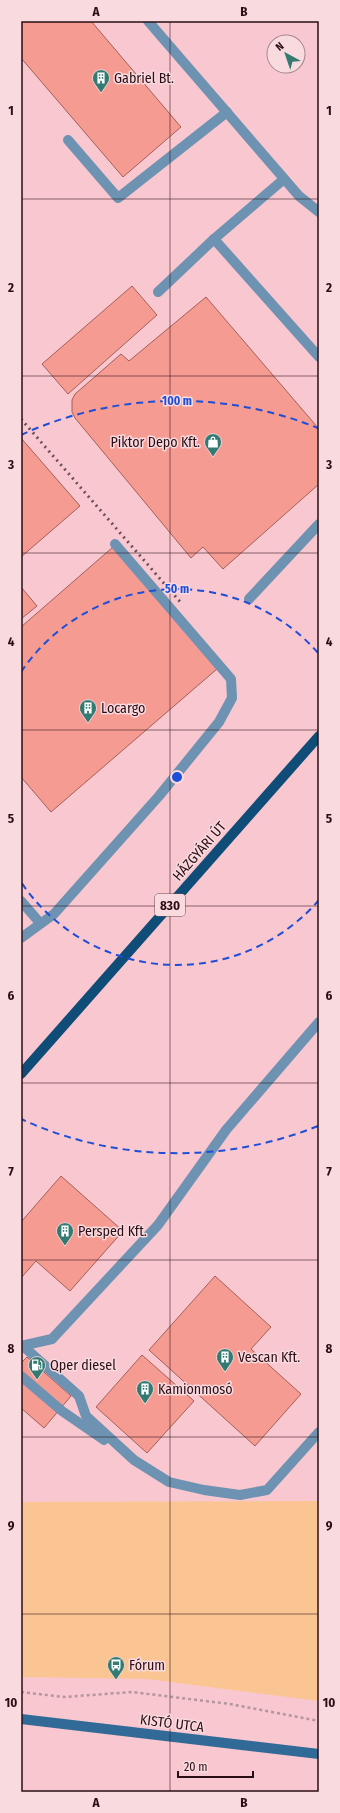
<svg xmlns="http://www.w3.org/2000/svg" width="340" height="1813" viewBox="0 0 340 1813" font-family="'Fira Sans Condensed',sans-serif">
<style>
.built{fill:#f9c7d0;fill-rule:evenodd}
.green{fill:#fac592}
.building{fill:#f59b92;stroke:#a2605a}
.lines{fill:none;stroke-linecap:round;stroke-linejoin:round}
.path{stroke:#b4979c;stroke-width:2.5;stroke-dasharray:3 3;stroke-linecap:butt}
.lane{stroke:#6e92b1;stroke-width:10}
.secondary{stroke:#326a97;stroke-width:10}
.primary{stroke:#104c78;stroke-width:10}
.rail{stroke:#6c5156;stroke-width:3;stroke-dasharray:2 4;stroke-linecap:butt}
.grid{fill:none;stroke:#290f15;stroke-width:1;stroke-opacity:0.55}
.ring{fill:none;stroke:#1d4ed8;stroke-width:2;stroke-dasharray:7 5}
.labels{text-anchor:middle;stroke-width:3;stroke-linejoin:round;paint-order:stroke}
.shield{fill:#f9dadf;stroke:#674c52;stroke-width:1}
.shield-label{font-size:13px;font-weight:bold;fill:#290f15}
.poi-label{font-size:14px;fill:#290f15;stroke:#f9dadf;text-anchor:start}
.street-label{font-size:14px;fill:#290f15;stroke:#f9dadf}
.centre{fill:#1d4ed8;stroke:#f9dadf;stroke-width:2}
.ring-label{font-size:12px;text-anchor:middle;font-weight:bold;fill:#1d4ed8;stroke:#f9dadf;stroke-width:3;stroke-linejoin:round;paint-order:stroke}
.neatline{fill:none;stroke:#290f15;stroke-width:1.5}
.grid-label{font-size:13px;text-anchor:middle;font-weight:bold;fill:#290f15}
</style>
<rect width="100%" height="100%" fill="#f9dadf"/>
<path class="built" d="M21,21H319V1792H21ZM274,42H298V66H274Z"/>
<polygon class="green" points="319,1501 319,1701 147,1679 21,1677 21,1502"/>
<g class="building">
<polygon points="21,21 91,21 181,127 123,177 21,58"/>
<polygon points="132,286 157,315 68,394 42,364"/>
<polygon points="206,297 319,429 319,484 223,569 203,547 191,558 75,418 72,412 72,400 75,394 121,354 129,361"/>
<polygon points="21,438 80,506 21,557"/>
<polygon points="113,547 217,669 51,812 21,777 21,627"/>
<polygon points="21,587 37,606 21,619"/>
<polygon points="61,1176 123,1231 70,1291 36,1261 21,1278 21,1222"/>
<polygon points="215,1276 271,1327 251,1349 301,1394 255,1446 149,1350"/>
<polygon points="142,1355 194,1401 147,1453 96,1407"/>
<polygon points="27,1357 71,1396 44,1428 21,1408 21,1363"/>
</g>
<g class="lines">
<polyline class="path" points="21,1692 64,1697 132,1692 230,1704 319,1721"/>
<g class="lane">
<polyline points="148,21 299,196 319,212"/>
<polyline points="68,140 118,198 227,112"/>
<polyline points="284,179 214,239 319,357"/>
<polyline points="158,292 214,239"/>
<polyline points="249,599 319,524"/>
<polyline points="21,901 40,923"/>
<polyline points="21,938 54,914 159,796 219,722 232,698 231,679 115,544"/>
<polyline points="21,1346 52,1339 158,1225 226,1130 319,1022"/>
<polyline points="23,1346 79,1396 86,1416 134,1460 169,1482 204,1490 240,1495 267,1490 319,1432"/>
<polyline points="21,1376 62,1411 104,1440"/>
</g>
<polyline class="secondary" points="21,1719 319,1754"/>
<polyline class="primary" points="21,1074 319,736"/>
<polyline class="rail" points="21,419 182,604"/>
</g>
<path class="grid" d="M170,21V1792M21,199H319M21,376H319M21,553H319M21,730H319M21,906H319M21,1083H319M21,1260H319M21,1437H319M21,1614H319"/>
<g class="ring">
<path d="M319 900A188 188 0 0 1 21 882M21 672A188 188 0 0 1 319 654"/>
<path d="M318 1126A376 376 0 0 1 21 1119M21 435A376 376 0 0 1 318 428"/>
</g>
<defs>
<g id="building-pin" transform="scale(0.9)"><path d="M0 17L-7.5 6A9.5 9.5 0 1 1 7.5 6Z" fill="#337a72" stroke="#f9dadf"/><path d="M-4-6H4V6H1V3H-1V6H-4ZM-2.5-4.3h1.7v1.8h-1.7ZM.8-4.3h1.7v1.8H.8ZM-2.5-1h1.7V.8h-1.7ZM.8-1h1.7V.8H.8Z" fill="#fff"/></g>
<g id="shop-pin" transform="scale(0.9)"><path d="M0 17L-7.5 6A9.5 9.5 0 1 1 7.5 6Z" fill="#337a72" stroke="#f9dadf"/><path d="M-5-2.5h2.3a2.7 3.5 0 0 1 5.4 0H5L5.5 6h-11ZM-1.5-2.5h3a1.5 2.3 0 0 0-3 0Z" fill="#fff"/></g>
<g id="fuel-pin" transform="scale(0.9)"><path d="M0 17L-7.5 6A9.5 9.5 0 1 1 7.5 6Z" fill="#337a72" stroke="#f9dadf"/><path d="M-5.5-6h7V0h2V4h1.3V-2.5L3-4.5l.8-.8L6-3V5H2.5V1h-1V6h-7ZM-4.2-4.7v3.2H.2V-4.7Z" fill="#fff"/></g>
<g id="bus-pin" transform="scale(0.9)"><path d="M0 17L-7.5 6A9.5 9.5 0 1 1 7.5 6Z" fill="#337a72" stroke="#f9dadf"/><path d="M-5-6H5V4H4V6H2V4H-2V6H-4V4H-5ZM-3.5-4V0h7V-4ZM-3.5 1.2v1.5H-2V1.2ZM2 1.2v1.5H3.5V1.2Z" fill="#fff"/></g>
</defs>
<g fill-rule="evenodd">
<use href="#building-pin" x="101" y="78"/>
<use href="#shop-pin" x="213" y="442"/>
<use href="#building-pin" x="88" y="708"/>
<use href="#building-pin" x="65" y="1231"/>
<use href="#building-pin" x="225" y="1357"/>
<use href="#fuel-pin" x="37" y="1365"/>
<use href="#building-pin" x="145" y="1389"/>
<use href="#bus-pin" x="116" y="1665"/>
</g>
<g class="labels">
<rect class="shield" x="155" y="894" width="30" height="22" rx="3"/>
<g class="shield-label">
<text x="170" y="910">830</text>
</g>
<g class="poi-label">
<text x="114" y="83">Gabriel Bt.</text>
<text x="200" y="447" text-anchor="end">Piktor Depo Kft.</text>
<text x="101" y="713">Locargo</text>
<text x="78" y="1236">Persped Kft.</text>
<text x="238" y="1362">Vescan Kft.</text>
<text x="50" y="1370">Qper diesel</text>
<text x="158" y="1394">Kamionmosó</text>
<text x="129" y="1670">Fórum</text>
</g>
<g class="street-label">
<text transform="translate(199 851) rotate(-49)" y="5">HÁZGYÁRI ÚT</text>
<text transform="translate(172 1723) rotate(7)" y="5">KISTÓ UTCA</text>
</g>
</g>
<circle cx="177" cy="777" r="6" class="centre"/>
<g class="ring-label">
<text x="177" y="405">100 m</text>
<text x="177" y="593">50 m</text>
</g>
<rect width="340" height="1813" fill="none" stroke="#f9dadf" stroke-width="44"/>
<g transform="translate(286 54) rotate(320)"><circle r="19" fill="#f9dadf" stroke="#a6898e"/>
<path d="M0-3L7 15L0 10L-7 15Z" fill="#337a72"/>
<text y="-6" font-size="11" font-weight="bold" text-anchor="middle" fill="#290f15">N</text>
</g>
<path d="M178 1771v6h75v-6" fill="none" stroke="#290f15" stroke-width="2"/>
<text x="184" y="1771" font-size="12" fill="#290f15" stroke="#f9dadf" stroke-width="3" paint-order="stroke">20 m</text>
<rect x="22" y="22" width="296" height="1769" class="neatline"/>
<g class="grid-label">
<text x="96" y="16">A</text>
<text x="244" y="16">B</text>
<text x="11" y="115">1</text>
<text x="329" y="115">1</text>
<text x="11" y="292">2</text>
<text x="329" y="292">2</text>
<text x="11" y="469">3</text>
<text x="329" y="469">3</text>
<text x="11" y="646">4</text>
<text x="329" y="646">4</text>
<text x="11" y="823">5</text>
<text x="329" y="823">5</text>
<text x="11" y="1000">6</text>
<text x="329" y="1000">6</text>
<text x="11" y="1176">7</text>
<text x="329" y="1176">7</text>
<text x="11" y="1353">8</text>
<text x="329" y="1353">8</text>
<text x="11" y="1530">9</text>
<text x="329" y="1530">9</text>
<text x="11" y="1707">10</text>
<text x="329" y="1707">10</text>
<text x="96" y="1807">A</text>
<text x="244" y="1807">B</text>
</g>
</svg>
